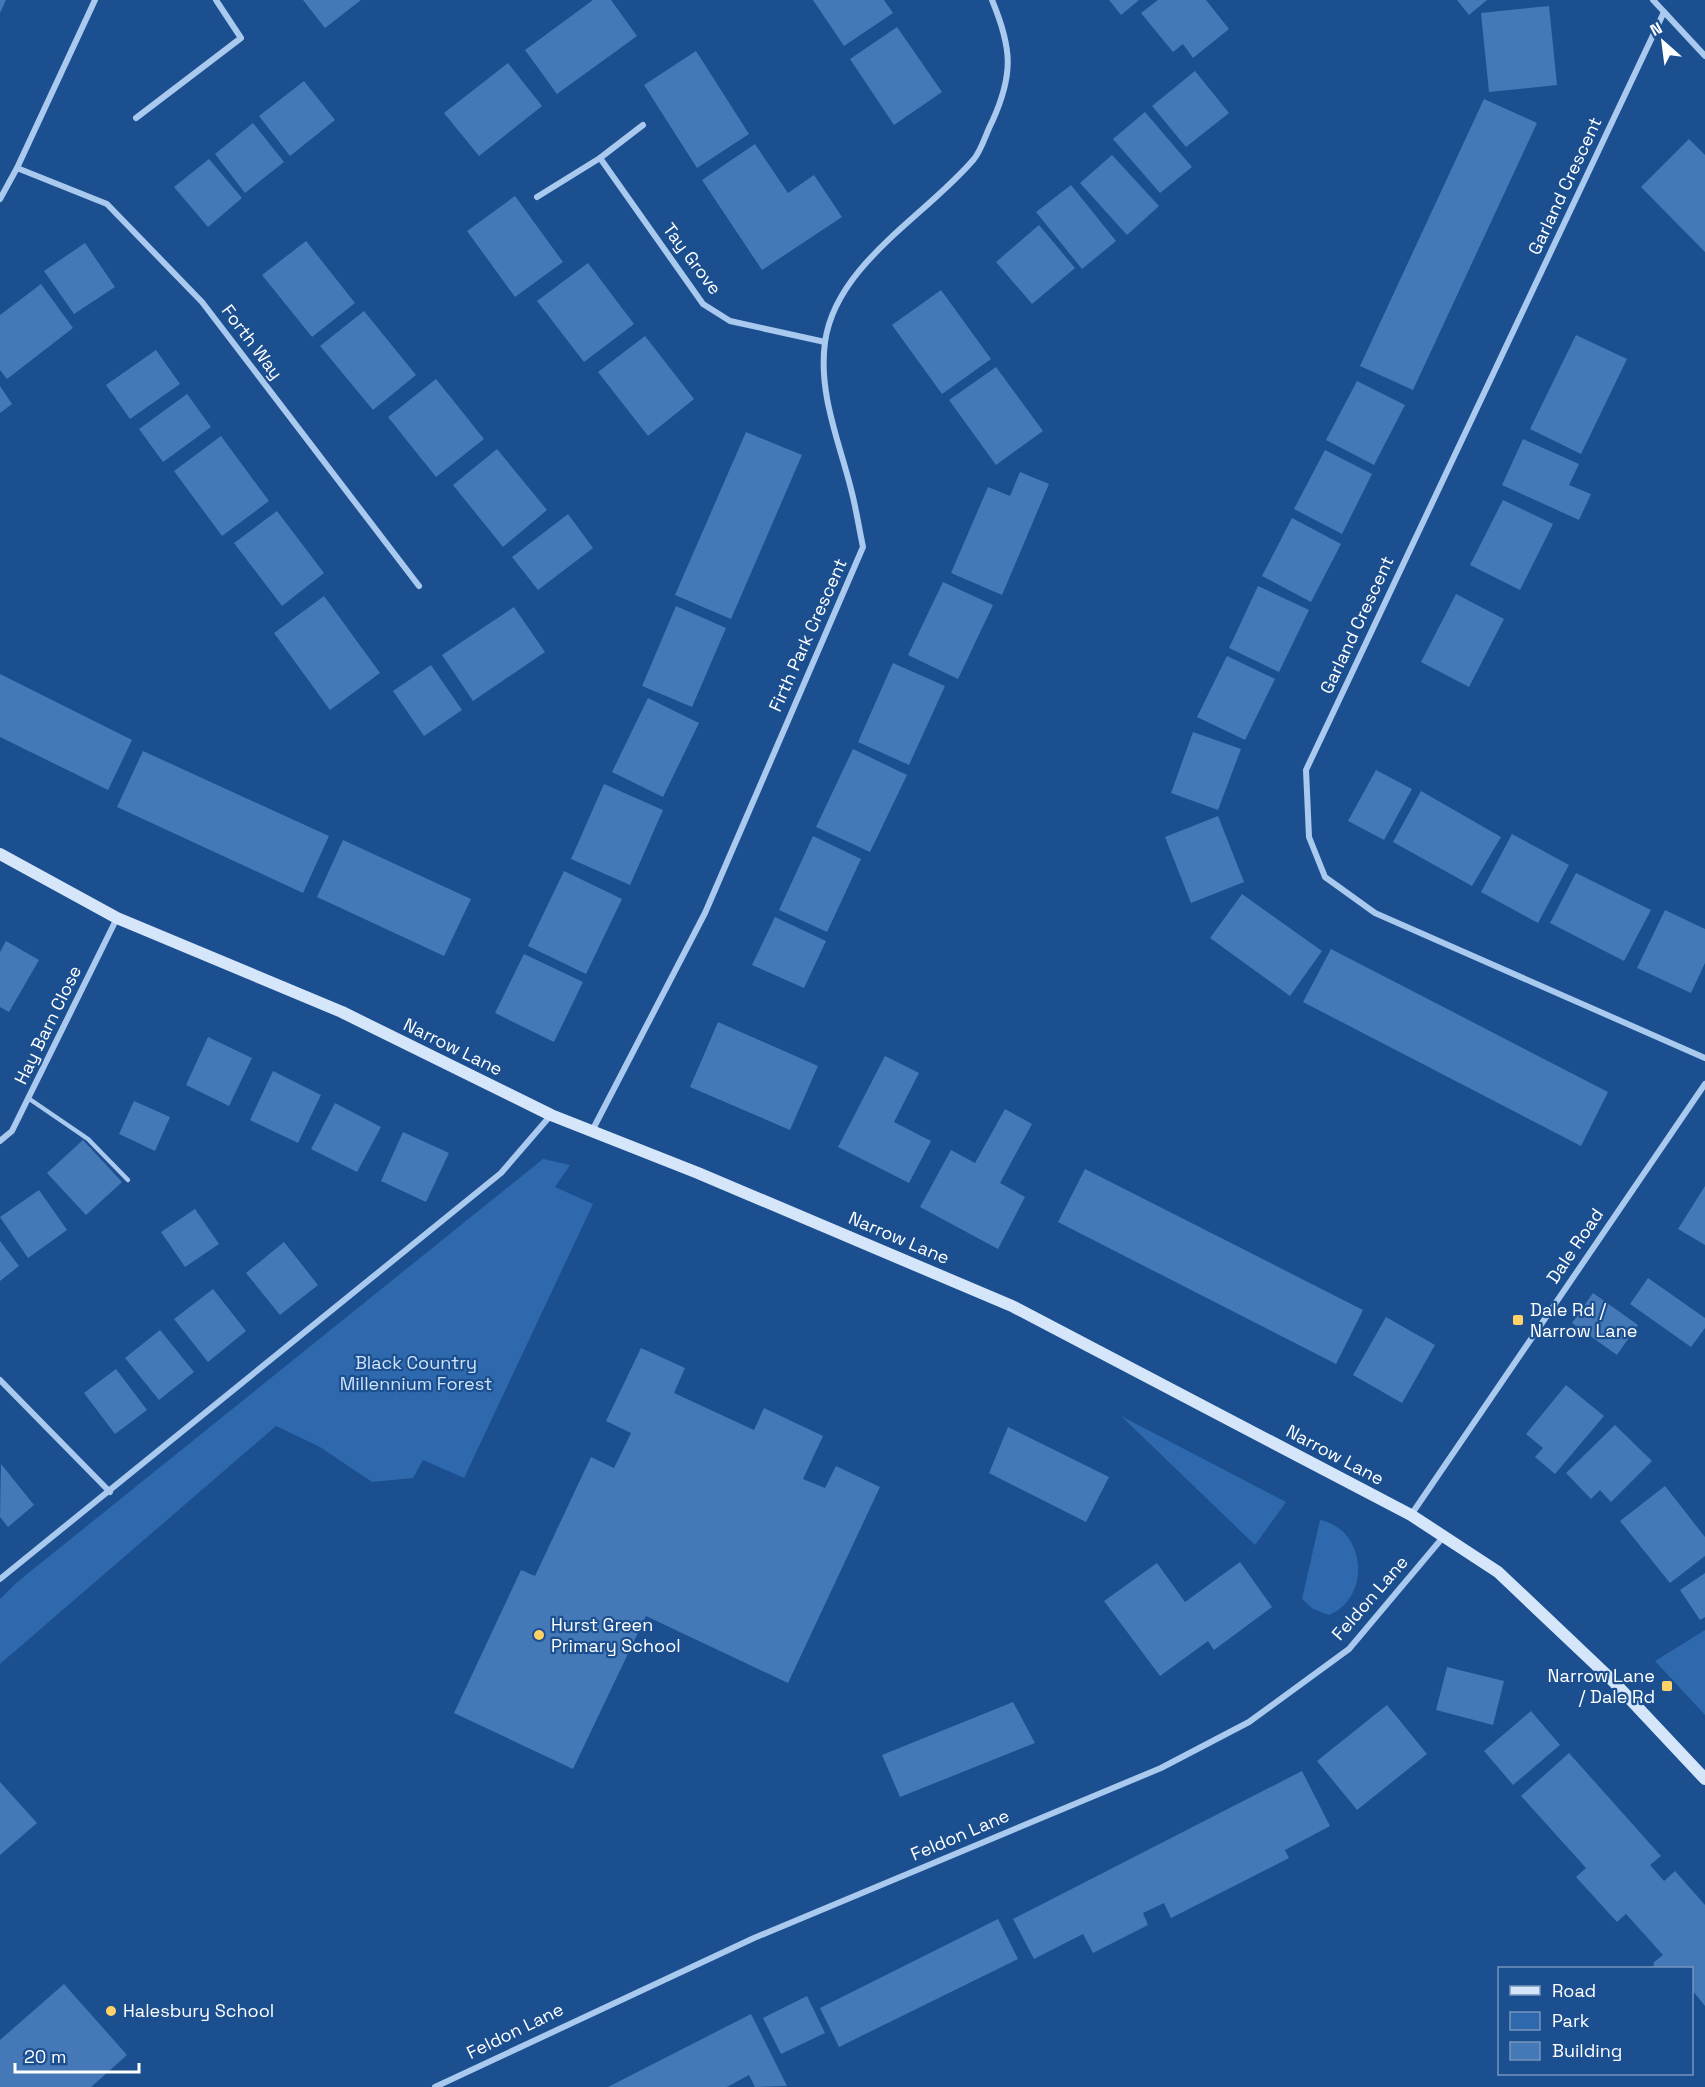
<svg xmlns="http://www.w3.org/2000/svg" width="1705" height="2087" viewBox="0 0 1705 2087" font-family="'Space Grotesk',sans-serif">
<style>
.green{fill:#2e69ad}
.building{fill:#4478b7}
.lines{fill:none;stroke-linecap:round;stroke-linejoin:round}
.lane{stroke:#a9c9ee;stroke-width:4.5}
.street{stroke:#a9c9ee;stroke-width:6}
.secondary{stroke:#d6e6fa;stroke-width:12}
.poi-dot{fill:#ffd166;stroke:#1b4f8f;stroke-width:2}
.labels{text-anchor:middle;stroke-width:4.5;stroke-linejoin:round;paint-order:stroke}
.street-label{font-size:18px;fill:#fff;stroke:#1b4f8f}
.poi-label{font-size:18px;fill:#fff;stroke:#1b4f8f;text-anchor:start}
.park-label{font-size:18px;fill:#cfe3fa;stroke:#1b4f8f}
</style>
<rect width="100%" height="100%" fill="#1b4f8f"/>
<g class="green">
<polygon points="543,1159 570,1165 555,1187 593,1204 464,1478 423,1460 413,1478 372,1482 320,1447 276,1426 0,1664 0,1599 16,1583"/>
<polygon points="1121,1416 1286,1502 1255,1545"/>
<path d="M1320,1520C1366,1529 1372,1597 1329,1615L1313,1609L1302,1599Z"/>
<polygon points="1705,1630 1705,1715 1655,1661"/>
</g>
<g class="building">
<polygon points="0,0 6,0 0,13"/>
<polygon points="303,0 361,0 325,28"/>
<polygon points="593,0 611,0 637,36 557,94 525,50"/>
<polygon points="813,0 884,0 893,13 844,46"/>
<polygon points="1109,0 1139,0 1121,15"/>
<polygon points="1158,0 1206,0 1229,29 1193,58 1183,44 1173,52 1141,13"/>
<polygon points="1457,0 1487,0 1469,15"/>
<polygon points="1549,6 1557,85 1489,92 1481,13"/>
<polygon points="897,27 942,92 894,125 850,59"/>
<polygon points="696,51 749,134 697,168 644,85"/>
<polygon points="508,63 542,106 479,156 444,113"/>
<polygon points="1195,71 1229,113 1186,147 1152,106"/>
<polygon points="304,81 335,120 290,156 259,116"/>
<polygon points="1484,99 1537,123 1413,390 1360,366"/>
<polygon points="1145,112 1192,167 1160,193 1113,139"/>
<polygon points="253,123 284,162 245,193 215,154"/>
<polygon points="1689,139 1705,155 1705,252 1641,187"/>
<polygon points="755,144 788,193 814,175 842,217 762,270 702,180"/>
<polygon points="1112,155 1159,206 1127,235 1080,183"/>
<polygon points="209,159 242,198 208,227 174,187"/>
<polygon points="1071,185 1116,241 1082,269 1036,212"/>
<polygon points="515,196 563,262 515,297 467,231"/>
<polygon points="1039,225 1075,268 1032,304 996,262"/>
<polygon points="306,241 355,303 312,337 262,275"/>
<polygon points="85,243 115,287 74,314 44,271"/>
<polygon points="588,263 634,324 584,362 537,301"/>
<polygon points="41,284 73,328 7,379 0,370 0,315"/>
<polygon points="941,290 991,359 942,394 892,325"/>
<polygon points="364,311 416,375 373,410 320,346"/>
<polygon points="1576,335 1627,359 1581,454 1530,429"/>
<polygon points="645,336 694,399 648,436 598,372"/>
<polygon points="156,350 180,384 130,419 106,385"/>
<polygon points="996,367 1043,431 996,465 949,400"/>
<polygon points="436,379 484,439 436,477 388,417"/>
<polygon points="1357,381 1405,405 1374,465 1326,440"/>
<polygon points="0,386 12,404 0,413"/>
<polygon points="187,394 211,427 163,462 139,429"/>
<polygon points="746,432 802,455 731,619 675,595"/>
<polygon points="221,436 269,501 222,536 174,471"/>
<polygon points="1523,439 1579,464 1569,485 1591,494 1579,520 1502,485"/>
<polygon points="497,449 547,510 503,547 453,485"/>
<polygon points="1325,450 1372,474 1342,534 1294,509"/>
<polygon points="1020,472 1049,484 1002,595 951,573 988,487 1010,496"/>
<polygon points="1503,500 1553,524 1520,590 1470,565"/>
<polygon points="277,511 324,573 282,606 234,543"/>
<polygon points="568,514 593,548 538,590 512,557"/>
<polygon points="1292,518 1341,544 1311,602 1262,576"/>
<polygon points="943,582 993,605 958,679 908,655"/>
<polygon points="1258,586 1309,610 1279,672 1229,648"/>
<polygon points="1456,594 1504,619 1469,687 1421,662"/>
<polygon points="324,596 380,673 330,710 274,633"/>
<polygon points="676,606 726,628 692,707 642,686"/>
<polygon points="514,607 545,652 473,701 442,655"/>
<polygon points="1227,656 1275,679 1245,740 1197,717"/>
<polygon points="893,663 945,686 909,765 858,742"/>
<polygon points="431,665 462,710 424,736 393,691"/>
<polygon points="0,674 132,740 108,790 0,737"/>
<polygon points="648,698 699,723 663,797 612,772"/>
<polygon points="1193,732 1241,749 1218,810 1171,793"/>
<polygon points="853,749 907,775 870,852 816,827"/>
<polygon points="143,751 329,836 303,893 117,807"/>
<polygon points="1376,770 1412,789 1384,840 1348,821"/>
<polygon points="604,784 663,810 630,885 571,859"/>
<polygon points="1421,791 1501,837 1472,886 1393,842"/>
<polygon points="1218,816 1244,882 1191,903 1165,837"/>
<polygon points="1512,834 1569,865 1538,923 1481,892"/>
<polygon points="813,836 861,859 827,932 779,910"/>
<polygon points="343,840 471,899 444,956 317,897"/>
<polygon points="564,871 622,899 586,974 528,946"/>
<polygon points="1576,873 1651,910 1624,961 1550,923"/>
<polygon points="1242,894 1322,951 1290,996 1210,938"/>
<polygon points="1665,910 1705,929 1705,963 1691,993 1637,968"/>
<polygon points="775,917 826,941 804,988 752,965"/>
<polygon points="6,941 39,960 9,1012 0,1007 0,952"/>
<polygon points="1331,949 1608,1092 1581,1146 1303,1002"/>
<polygon points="524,954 583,982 554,1042 495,1013"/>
<polygon points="718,1022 818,1066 790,1130 690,1087"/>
<polygon points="208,1037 252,1058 229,1106 186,1085"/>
<polygon points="885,1056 919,1073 894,1122 931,1141 909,1183 838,1147"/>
<polygon points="273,1071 321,1095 298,1143 250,1120"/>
<polygon points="134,1101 170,1117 155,1151 119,1134"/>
<polygon points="335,1103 381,1127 357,1172 311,1149"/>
<polygon points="1005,1109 1032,1124 1000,1183 1025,1197 998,1249 920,1207 951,1150 975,1163"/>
<polygon points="403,1132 449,1153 426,1202 381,1181"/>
<polygon points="83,1140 122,1182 86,1215 47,1173"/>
<polygon points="1085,1169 1363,1310 1336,1364 1058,1222"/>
<polygon points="1705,1186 1705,1245 1678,1229"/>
<polygon points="39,1190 67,1230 28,1258 0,1217"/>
<polygon points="195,1209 219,1244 185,1267 161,1232"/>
<polygon points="0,1241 19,1266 0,1281"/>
<polygon points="284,1242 318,1285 280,1315 246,1273"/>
<polygon points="1648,1278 1705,1318 1705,1328 1691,1347 1630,1304"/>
<polygon points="213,1289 246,1331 208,1362 174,1319"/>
<polygon points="1593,1293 1638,1325 1617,1355 1572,1323"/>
<polygon points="1386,1317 1435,1345 1402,1403 1353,1375"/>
<polygon points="160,1330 194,1372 159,1400 125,1358"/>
<polygon points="641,1348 685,1368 674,1393 754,1430 764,1408 823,1436 803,1479 825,1488 836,1466 880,1487 788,1683 646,1616 573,1769 454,1713 521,1570 535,1576 591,1457 614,1468 631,1433 606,1421"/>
<polygon points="116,1369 147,1410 115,1434 84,1393"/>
<polygon points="1566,1385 1604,1416 1555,1474 1535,1457 1543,1448 1526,1434"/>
<polygon points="1615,1425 1652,1461 1611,1502 1600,1490 1591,1499 1566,1473"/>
<polygon points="1008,1427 1109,1477 1086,1522 989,1473"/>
<polygon points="1,1464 34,1505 8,1527 0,1517"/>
<polygon points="1665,1486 1705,1537 1705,1556 1670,1583 1620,1521"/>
<polygon points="1240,1562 1272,1607 1214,1650 1208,1641 1160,1676 1104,1601 1157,1563 1185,1602"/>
<polygon points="1705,1573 1705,1617 1700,1620 1680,1590"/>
<polygon points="1447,1667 1504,1681 1493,1725 1436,1710"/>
<polygon points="1013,1702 1035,1743 900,1797 882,1755"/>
<polygon points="1387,1705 1427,1754 1357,1810 1317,1761"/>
<polygon points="1531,1711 1560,1745 1513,1785 1484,1751"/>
<polygon points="1569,1753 1661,1856 1650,1865 1664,1881 1675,1871 1705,1905 1705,2006 1692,1990 1692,1968 1653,1968 1654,1962 1663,1955 1626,1914 1617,1922 1576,1877 1586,1868 1521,1796"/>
<polygon points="1302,1771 1330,1826 1285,1850 1289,1858 1171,1918 1164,1903 1143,1913 1148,1925 1093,1953 1083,1934 1034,1959 1013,1919"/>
<polygon points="0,1782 37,1823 0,1855"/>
<polygon points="998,1919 1018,1959 839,2047 820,2008"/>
<polygon points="64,1984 127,2055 91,2087 0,2087 0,2040"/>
<polygon points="807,1996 825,2033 781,2054 763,2018"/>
<polygon points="751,2014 787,2086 755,2087 749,2075 727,2087 608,2087"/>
</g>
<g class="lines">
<polyline class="lane" points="28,1098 88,1139 128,1180"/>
<g class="street">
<polyline points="1653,0 1705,56"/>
<polyline points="1664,12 1306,770 1309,837 1325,877 1375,913 1705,1058"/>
<polyline points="136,118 241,38 216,0"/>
<polyline points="600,158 703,304 730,321 825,342"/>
<polyline points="17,168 107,204 202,302 419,586"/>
<polyline points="537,197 600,158 643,125"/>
<polyline points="0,199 17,168 95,0"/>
<path d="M592,1131L705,913L863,547C859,528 856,508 851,489C839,441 818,393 825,342C836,264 926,216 974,159C982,149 986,133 992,122C1014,74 1012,48 992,0"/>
<polyline points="0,1141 12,1131 117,918"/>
<polyline points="0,1380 110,1492"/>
<polyline points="1411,1515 1705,1084"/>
<polyline points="0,1579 501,1173 551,1115"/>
<polyline points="435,2087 754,1938 1161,1768 1249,1722 1349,1649 1444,1536"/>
</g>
<polyline class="secondary" points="0,854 117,918 342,1012 551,1115 698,1173 1012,1306 1411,1515 1498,1572 1612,1680 1705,1779"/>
</g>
<g class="poi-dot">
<rect x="1512" y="1314" width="12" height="12" rx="3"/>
<circle cx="539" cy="1635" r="6"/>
<rect x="1661" y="1680" width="12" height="12" rx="3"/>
<circle cx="111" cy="2011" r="6"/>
</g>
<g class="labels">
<g class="street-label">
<text transform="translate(1565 186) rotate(-65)" y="6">Garland Crescent</text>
<text transform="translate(692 259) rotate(53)" y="6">Tay Grove</text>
<text transform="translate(252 342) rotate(53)" y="6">Forth Way</text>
<text transform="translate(1357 625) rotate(-65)" y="6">Garland Crescent</text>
<text transform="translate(808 635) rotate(-66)" y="6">Firth Park Crescent</text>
<text transform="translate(48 1025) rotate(-64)" y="6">Hay Barn Close</text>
<text transform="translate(453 1047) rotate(26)" y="6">Narrow Lane</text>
<text transform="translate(899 1238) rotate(23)" y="6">Narrow Lane</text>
<text transform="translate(1575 1246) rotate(-56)" y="6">Dale Road</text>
<text transform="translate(1335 1455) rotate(28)" y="6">Narrow Lane</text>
<text transform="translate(1370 1598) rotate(-49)" y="6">Feldon Lane</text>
<text transform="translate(960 1835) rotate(-23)" y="6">Feldon Lane</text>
<text transform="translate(515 2031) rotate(-26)" y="6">Feldon Lane</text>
</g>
<g class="poi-label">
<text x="1530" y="1316">Dale Rd /<tspan x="1530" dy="21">Narrow Lane</tspan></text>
<text x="551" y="1631">Hurst Green<tspan x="551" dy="21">Primary School</tspan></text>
<text x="1655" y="1682" text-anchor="end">Narrow Lane<tspan x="1655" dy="21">/ Dale Rd</tspan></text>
<text x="123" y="2017">Halesbury School</text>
</g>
<g class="park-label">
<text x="416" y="1369">Black Country<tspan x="416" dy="21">Millennium Forest</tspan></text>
</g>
</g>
<rect x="1498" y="1967" width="195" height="108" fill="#1b4f8f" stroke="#7695bc" stroke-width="1.5"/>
<rect x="1510" y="1986" width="30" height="9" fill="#d6e6fa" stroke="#7695bc" stroke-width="1.5"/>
<text x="1552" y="1997" font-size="18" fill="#ffffff">Road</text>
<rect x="1510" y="2012" width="30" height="18" fill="#2e69ad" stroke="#7695bc" stroke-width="1.5"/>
<text x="1552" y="2027" font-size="18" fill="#ffffff">Park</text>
<rect x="1510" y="2042" width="30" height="18" fill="#4478b7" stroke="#7695bc" stroke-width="1.5"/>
<text x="1552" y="2057" font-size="18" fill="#ffffff">Building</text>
<g transform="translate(1663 42) rotate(332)" stroke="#1b4f8f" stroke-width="4.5" paint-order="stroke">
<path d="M0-4.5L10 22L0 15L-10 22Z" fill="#ffffff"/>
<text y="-9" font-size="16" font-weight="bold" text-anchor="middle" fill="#ffffff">N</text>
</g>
<path d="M15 2063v9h124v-9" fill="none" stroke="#ffffff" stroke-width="3"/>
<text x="24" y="2063" font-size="18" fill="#ffffff" stroke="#1b4f8f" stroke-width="4.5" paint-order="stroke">20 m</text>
</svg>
